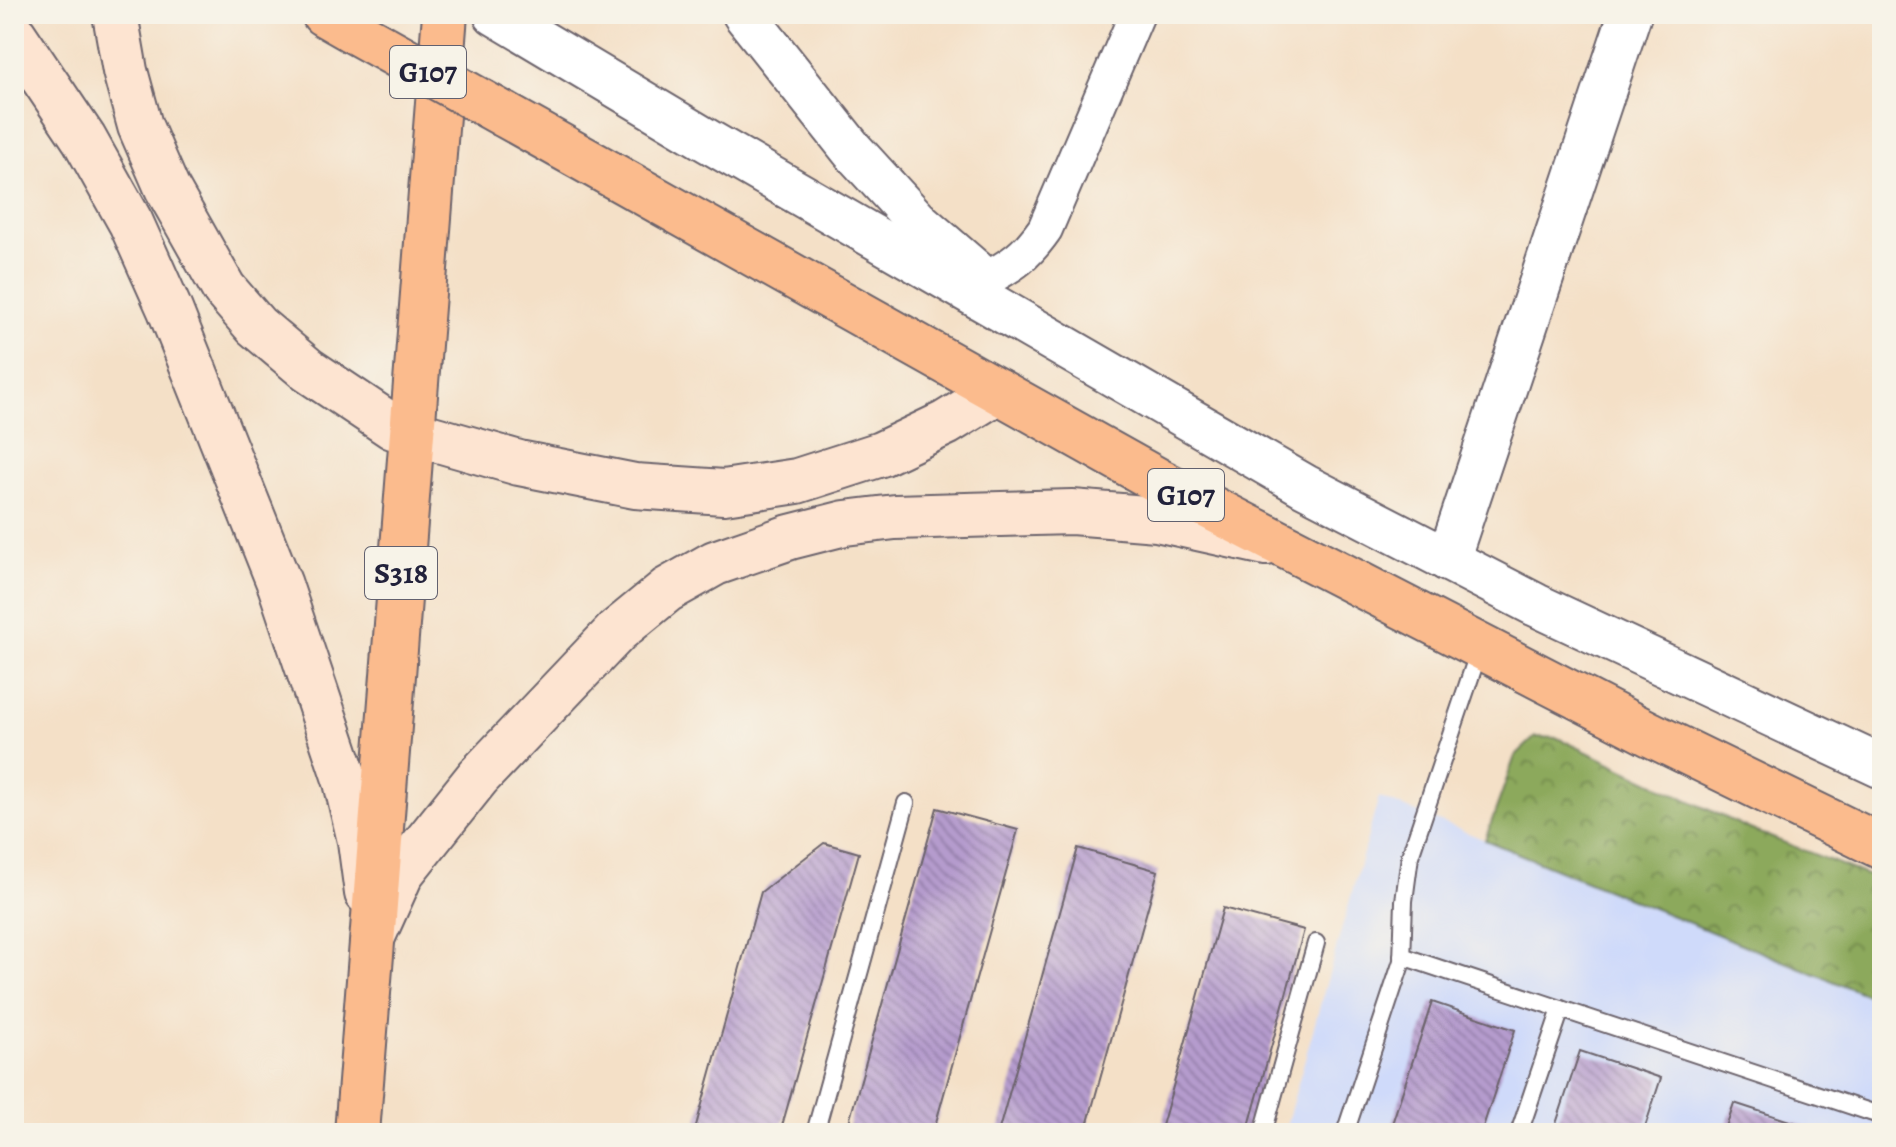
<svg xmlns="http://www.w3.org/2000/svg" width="1896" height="1147" viewBox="0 0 1896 1147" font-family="Alegreya,serif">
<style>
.built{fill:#cfdafa}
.forest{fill:url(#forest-crowns);stroke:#57664c;stroke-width:2}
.building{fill:url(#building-back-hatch)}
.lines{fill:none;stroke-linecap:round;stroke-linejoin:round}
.service-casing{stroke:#6c646c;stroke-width:20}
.minor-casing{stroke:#6c646c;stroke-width:38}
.tertiary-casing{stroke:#6c646c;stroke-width:46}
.secondary-casing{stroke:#6c646c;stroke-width:48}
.primary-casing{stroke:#6c646c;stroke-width:48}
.trunk-casing{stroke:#6c646c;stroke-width:48}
.service{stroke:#fff;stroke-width:16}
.minor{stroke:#fff;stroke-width:34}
.tertiary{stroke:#fff;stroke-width:42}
.secondary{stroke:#fde4d1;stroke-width:44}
.primary{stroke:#fbbb8d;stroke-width:44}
.trunk{stroke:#fbbb8d;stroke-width:44}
.trunk-bridge-casing{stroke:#6c646c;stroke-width:48;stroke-linecap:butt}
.trunk-bridge{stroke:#fbbb8d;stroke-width:44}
.labels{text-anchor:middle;stroke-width:6;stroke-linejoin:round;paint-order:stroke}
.shield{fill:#f7f3e8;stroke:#62616f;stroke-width:2}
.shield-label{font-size:30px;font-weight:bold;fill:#22223b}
</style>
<defs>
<pattern id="forest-crowns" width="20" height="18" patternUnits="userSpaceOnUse" patternTransform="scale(2)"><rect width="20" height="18" fill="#8ca95c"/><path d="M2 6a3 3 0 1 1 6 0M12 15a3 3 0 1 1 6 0" fill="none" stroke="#72894d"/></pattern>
<pattern id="building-back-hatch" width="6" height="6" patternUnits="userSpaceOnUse" patternTransform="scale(2)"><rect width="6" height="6" fill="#b59bcd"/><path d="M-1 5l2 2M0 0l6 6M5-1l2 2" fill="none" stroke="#937ea8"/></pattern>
</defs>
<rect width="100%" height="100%" fill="#f7f3e8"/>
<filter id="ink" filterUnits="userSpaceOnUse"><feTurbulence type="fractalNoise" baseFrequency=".0125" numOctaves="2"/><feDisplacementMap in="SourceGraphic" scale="16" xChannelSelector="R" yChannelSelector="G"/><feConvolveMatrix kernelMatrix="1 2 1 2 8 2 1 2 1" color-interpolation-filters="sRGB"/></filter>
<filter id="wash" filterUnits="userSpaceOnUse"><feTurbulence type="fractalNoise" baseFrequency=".006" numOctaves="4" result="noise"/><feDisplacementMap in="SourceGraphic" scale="32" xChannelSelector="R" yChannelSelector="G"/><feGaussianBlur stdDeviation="1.8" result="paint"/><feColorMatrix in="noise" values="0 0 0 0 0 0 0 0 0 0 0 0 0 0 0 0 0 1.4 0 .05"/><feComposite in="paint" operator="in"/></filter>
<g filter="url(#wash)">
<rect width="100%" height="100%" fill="#f4e0c7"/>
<polygon class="built" points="1379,797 1882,1001 1882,1133 1284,1133"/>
<polygon class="forest" points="1535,737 1558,738 1747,828 1882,881 1882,1001 1485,840 1515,756"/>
<g id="blocks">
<g class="building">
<polygon points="937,808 1018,830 933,1133 846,1133"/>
<polygon points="824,843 859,853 780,1133 694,1133 761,892"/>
<polygon points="1078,848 1158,871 1085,1133 998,1133"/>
<polygon points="1223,908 1304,930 1247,1133 1160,1133"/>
<polygon points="1432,1002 1515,1030 1481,1133 1389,1133"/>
<polygon points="1580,1051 1661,1078 1643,1133 1553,1133"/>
<polygon points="1734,1103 1817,1130 1816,1133 1724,1133"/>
</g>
</g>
</g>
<g filter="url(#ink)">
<use href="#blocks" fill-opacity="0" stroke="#6c646c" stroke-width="2"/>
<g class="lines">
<g class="service-casing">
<g id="service">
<polyline points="1402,956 1882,1116"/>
<polyline points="815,1133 906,803"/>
<polyline points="1263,1133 1316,943"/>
<polyline points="1345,1133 1402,961 1404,901 1410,856 1480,648"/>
<polyline points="1519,1133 1561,1009"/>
</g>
</g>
<g class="minor-casing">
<path id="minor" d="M984,280C1013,265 1026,256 1045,229L1137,14"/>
</g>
<g class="tertiary-casing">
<g id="tertiary">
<polyline points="495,14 708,141 1305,486 1536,605 1882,767"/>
<polyline points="744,14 852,150 917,221 984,279"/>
<polyline points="1448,560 1630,14"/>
</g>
</g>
<g class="secondary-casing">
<g id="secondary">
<polyline points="115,14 125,71 140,126 167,188 224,289 256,326 308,370 393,427 519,463 635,486 724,492 797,481 881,454 946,423 998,391"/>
<polyline points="14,35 84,139 131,223 170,310 280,585 346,782 360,841 367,893"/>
<polyline points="374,934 402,872 478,777 617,631 667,590 715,563 790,537 845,523 895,517 1072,512 1157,519 1266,543"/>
</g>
</g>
<g class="primary-casing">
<polyline id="primary" points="357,1133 445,14"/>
</g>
<g class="trunk-casing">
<g id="trunk">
<polyline points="324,14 352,30"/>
<polyline points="505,115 1157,480 1650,734 1882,847"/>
</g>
</g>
<use href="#service" class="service"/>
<use href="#minor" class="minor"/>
<use href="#tertiary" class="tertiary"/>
<use href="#secondary" class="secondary"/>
<use href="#primary" class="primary"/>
<use href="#trunk" class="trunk"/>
<g class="trunk-bridge-casing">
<polyline id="trunk-bridge" points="352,30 505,115"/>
</g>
<use href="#trunk-bridge" class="trunk-bridge"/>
</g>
</g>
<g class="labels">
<g class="shield">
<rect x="390" y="46" width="76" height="52" rx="6"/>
<rect x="1148" y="469" width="76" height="52" rx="6"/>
<rect x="365" y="547" width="72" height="52" rx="6"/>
</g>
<g class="shield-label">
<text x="428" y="82">G107</text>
<text x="1186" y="505">G107</text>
<text x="401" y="583">S318</text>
</g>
</g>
<rect width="1896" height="1147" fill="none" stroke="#f7f3e8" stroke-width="48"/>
</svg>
